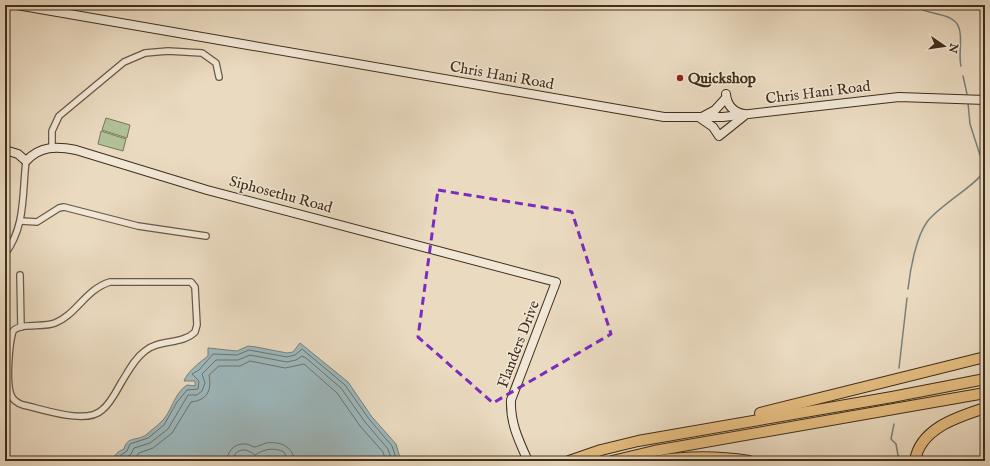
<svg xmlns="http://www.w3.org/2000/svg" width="990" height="466" viewBox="0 0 990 466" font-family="'IM FELL English',serif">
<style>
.green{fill:#b1c197;stroke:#787858}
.water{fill:#9db8bd;stroke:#78817c}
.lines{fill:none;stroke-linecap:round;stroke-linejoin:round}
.shore{stroke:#6e736c;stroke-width:1}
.stream{stroke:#78817c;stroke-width:1.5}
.street-casing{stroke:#6a5944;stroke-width:8}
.secondary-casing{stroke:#402e1a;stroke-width:10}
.highway-casing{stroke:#402e1a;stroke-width:12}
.street{stroke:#f1e7d6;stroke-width:5.5}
.secondary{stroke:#f1e7d6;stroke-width:8}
.highway{stroke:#e5bd80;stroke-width:10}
.marked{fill:none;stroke:#7b2cbf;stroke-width:3;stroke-dasharray:8 5;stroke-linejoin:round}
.poi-dot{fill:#8f2418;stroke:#f1e7d6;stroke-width:1.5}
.labels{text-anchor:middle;stroke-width:3;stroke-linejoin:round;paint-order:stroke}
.street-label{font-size:15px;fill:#402e1a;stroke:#f1e7d6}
.poi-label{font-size:15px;font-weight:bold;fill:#402e1a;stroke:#f1e7d6;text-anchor:start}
</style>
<rect width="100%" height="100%" fill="#eadac0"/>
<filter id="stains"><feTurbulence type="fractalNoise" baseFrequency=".005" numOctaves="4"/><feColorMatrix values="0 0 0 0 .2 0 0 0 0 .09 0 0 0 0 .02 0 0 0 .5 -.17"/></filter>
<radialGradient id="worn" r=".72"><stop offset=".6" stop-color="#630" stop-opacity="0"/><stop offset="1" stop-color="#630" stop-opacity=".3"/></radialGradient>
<g class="green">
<polygon points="106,118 130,125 127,138 102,130"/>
<polygon points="101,131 126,139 123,151 98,144"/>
</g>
<path class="water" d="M300,343L348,382L372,417L396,444L401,461H289L270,458L261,461H248L244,459L238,461H113C114,454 119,451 124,449C127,436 137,441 146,435C150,431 156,427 160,423C172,413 173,394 187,385L195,386V381H184C187,372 200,362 208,356V348L237,351L248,346L256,347L287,353L293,352Z"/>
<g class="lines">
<g class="shore">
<polyline points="117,461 121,455 127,451 130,444 148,438 164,425 177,402 187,390 198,389 199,381 192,374 199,370 213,354 237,355 249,350 287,357 295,355 302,349 345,385 369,419 392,446 397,461"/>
<polyline points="122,461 131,454 134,448 150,443 168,429 188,395 197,395 202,391 205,383 202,374 216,360 238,360 250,355 287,362 296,360 302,356 306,358 341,388 365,422 388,449 392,461"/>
<path d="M133,461L139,453L153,448L172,433L191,402C207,400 212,391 209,375L219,366H240L250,361L285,368L304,364L337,393L360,426L383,452L386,461"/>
<path d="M227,461C227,451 235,443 245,444C249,444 251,446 254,447C257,447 263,444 266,443C279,441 294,446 294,461"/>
<path d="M233,461L235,454C242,447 248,450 255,455C264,449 274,447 284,452L288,461"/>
</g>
<g class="stream">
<path d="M914,5C925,16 954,11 959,28C963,39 958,54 961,66"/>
<polyline points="963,76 967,94"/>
<polyline points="968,103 970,124 980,155"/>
<path d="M908,289C910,270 916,237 927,222C937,207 979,183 982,173C982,171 981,167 981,164"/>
<polyline points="899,368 907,298"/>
<polyline points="894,424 891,439 896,444 899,461"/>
</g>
<g class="street-casing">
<g id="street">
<polyline points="52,147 52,131 59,116 124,62 145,53 168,51 202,53 216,63 219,77"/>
<polyline points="21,221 37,222 59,208 64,207 138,226 206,236"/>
<path d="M5,254C26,226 22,194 26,161"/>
<polyline points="20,275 21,327"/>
<path d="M110,282H191L195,287L197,325L195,332C182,345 159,339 145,351C134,359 128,372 121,383C116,392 110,404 102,410C86,425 43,409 23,405C17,403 13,400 11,395C6,383 9,344 13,331C22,322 43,328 55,323C76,315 86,289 110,282Z"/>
</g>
</g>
<g class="secondary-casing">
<g id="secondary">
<polyline points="17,5 664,117 723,117 899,97 985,100"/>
<path d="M726,94C727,105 733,112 744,114"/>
<polyline points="702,117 715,110 726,98"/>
<polyline points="700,118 713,127 719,136 744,116"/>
<path d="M5,150L18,154L26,161C40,146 56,146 76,150L207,190L556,282L511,400C510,423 519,441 528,461"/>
</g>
</g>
<g class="highway-casing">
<g id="highway">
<polyline points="760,413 985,357"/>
<polyline points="569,461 601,450 638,441 892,397 985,379"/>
<polyline points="612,461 654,451 985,393"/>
<path d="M656,461C688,456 718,456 749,461"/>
<path d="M915,461C920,428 958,417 985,408"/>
</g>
</g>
<use href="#street" class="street"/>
<use href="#secondary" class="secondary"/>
<use href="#highway" class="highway"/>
</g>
<path class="marked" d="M438,190L572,212L611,334L493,403L418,337Z"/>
<circle class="poi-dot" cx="680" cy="78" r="4"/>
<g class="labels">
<g class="street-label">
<text transform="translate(502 75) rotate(10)" y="5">Chris Hani Road</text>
<text transform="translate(818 92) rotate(-7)" y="5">Chris Hani Road</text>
<text transform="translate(281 194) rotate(15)" y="5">Siphosethu Road</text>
<text transform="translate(518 344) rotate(-69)" y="5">Flanders Drive</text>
</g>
<g class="poi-label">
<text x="688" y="83">Quickshop</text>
</g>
</g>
<rect width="990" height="466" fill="none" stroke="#eadac0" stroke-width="20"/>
<rect x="6" y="6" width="978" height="454" fill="none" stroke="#402e1a" stroke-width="2"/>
<rect x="10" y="10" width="970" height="446" fill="none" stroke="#402e1a"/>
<g transform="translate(944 46) rotate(103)" stroke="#f1e7d6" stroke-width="3" paint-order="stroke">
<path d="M0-3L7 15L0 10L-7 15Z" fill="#402e1a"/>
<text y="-6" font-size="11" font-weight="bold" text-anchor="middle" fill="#402e1a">N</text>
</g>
<rect width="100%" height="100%" filter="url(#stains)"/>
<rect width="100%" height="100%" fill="url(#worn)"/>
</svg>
